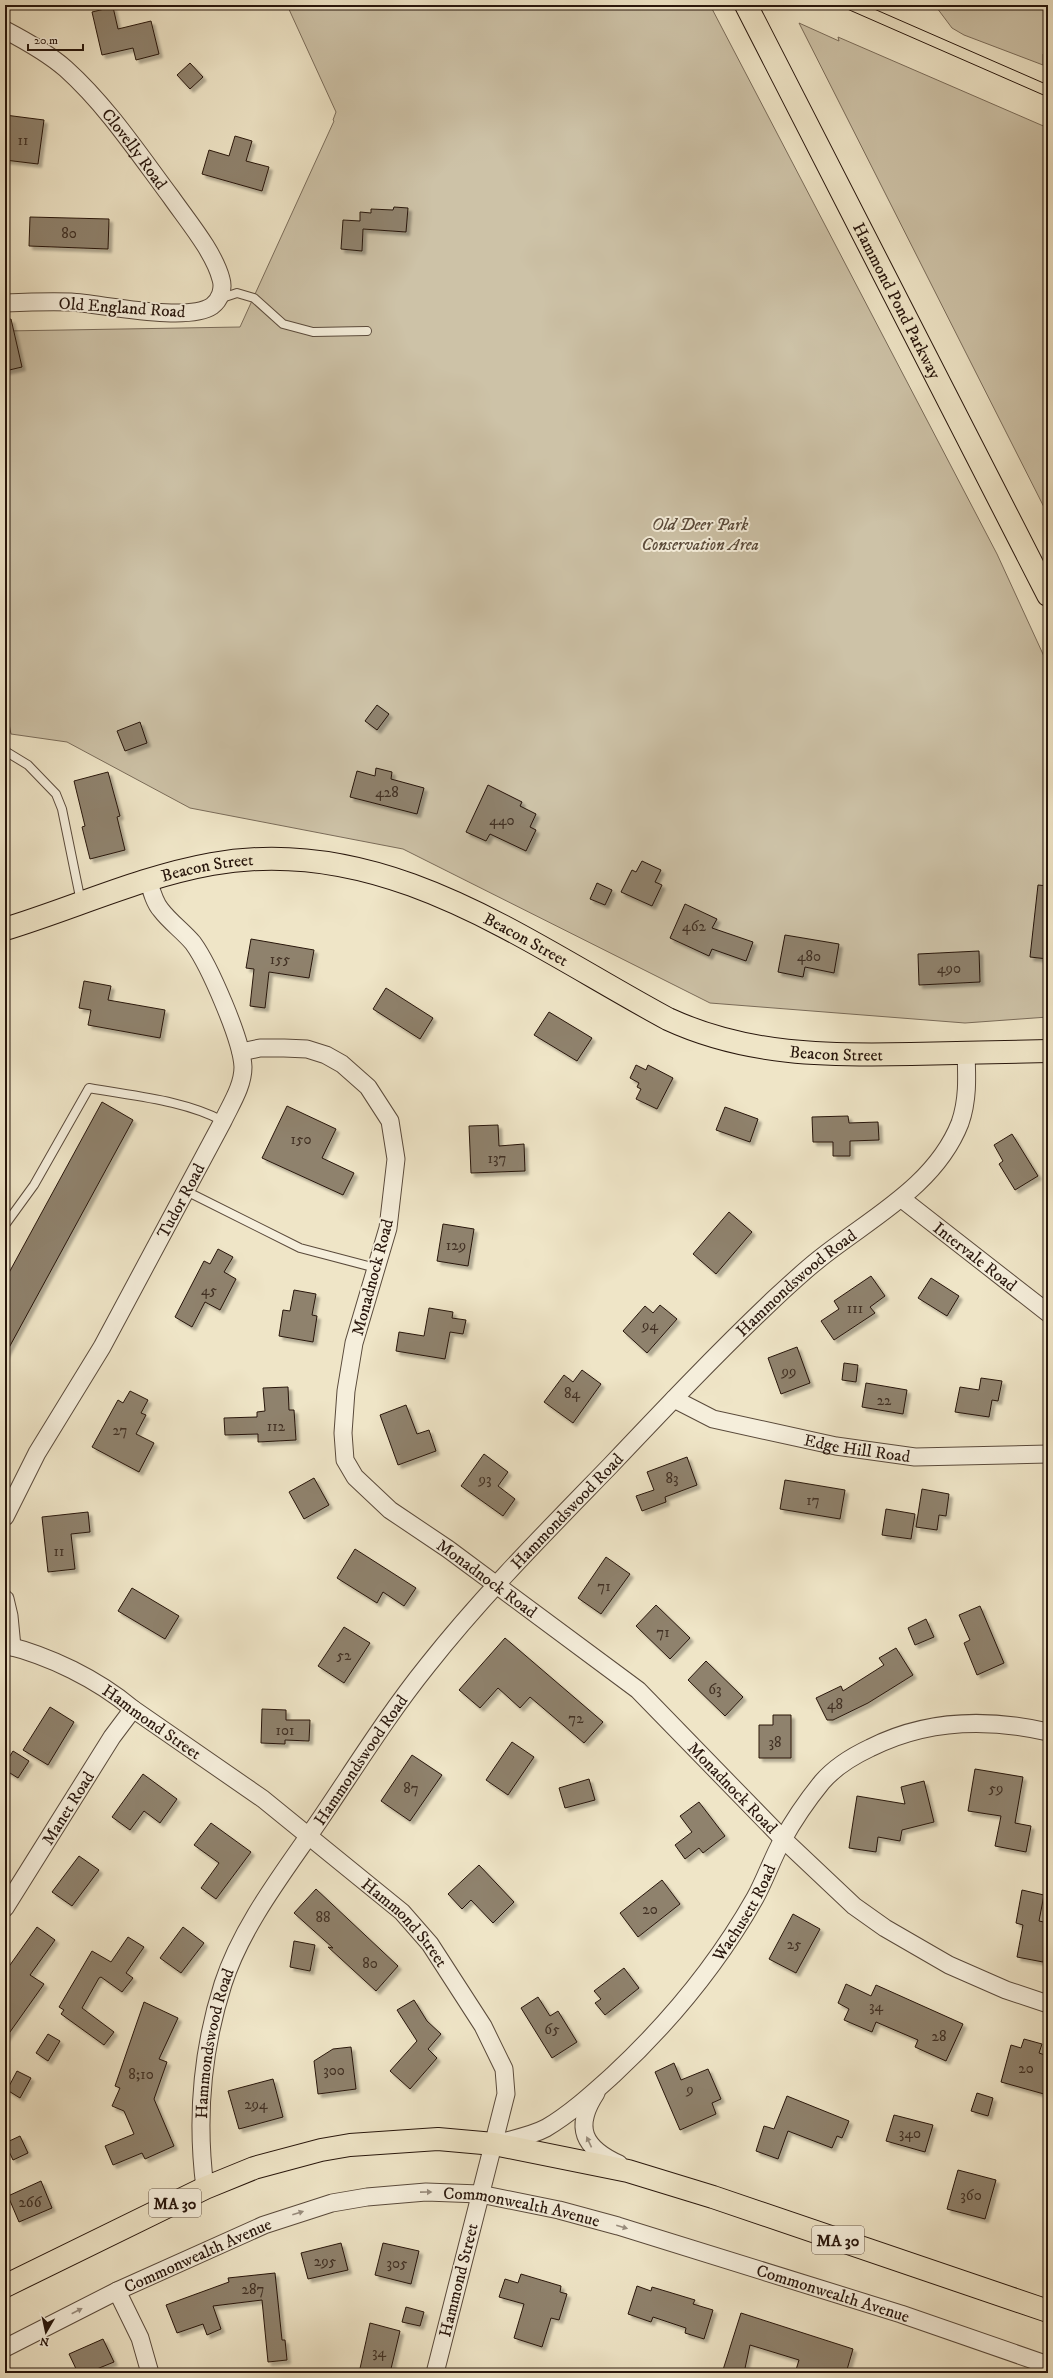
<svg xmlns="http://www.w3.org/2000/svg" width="1053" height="2378" viewBox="0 0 1053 2378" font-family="'IM FELL DW Pica',serif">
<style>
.green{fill:#cdc2a7;stroke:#7a6c5a}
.building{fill:#8f826d;stroke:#28160c;filter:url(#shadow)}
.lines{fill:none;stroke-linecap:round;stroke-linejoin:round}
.service-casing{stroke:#5a4a3b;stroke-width:10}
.minor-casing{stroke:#5a4a3b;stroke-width:19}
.primary-casing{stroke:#28160c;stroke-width:24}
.service{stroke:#f5eedb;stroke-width:8}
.minor{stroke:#f5eedb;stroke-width:17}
.primary{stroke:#efe5c7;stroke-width:22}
.tram{stroke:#28160c;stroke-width:1}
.oneway{fill:#998d7e}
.labels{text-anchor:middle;stroke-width:4;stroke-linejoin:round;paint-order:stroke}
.number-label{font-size:15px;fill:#423124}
.shield{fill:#f5eedb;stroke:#66574a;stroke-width:1}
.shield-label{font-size:16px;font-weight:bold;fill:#28160c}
.street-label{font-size:17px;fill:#28160c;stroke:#f5eedb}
.park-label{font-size:17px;font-style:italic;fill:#5a4a3a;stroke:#f5eedb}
</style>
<defs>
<filter id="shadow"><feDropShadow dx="3.5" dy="3.5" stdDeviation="1" flood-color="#0004"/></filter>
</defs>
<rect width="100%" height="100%" fill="#efe5c7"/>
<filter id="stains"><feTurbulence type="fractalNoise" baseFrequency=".005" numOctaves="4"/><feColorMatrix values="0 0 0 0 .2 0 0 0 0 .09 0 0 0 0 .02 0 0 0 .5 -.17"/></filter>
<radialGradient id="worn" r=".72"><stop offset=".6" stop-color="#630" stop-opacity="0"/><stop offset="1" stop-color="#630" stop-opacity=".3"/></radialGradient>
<g class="green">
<polygon points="287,5 710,5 997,554 1048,665 1048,1017 965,1023 710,1003 403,849 190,808 67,742 11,734 5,703 5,331 240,327 334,121 333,120 336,112"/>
<polygon points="931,5 1048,5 1048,56 1043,54 1043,65 964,35 952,28 937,8"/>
<polygon points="799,23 839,41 838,37 1048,128 1048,515"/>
</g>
<g class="building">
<polygon points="113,7 118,29 151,21 159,54 136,60 133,48 102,55 92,12"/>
<polygon points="190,63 203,77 190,89 177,75"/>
<polygon points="5,115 44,120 38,164 5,160"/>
<polygon points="235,136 252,141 246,161 269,167 262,191 202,174 209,150 229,156"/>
<polygon points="394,207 408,208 406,232 363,229 362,251 341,249 343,220 360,221 360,212 371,213 371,209 393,210"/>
<polygon points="30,217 109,219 108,249 29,246"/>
<polygon points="11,319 22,367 5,371 5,320"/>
<polygon points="377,705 389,714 377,730 365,721"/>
<polygon points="140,722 147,743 125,751 117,731"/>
<polygon points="376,768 392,772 391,779 424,788 417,814 350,797 357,771 375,776"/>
<polygon points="108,772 120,816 117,817 125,850 90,859 82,827 85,826 74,781"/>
<polygon points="488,785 522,802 520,806 536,814 530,827 536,830 526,851 490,834 486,841 466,832"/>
<polygon points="642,861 661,870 655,882 662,885 652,906 621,892 632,870 636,872"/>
<polygon points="597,883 612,890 605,905 590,899"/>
<polygon points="1038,885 1048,886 1048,959 1030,957"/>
<polygon points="685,904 717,919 712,928 753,942 746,961 712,949 709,956 670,938"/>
<polygon points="785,935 839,944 834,973 805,967 803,977 778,972"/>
<polygon points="251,939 314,950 309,978 269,972 265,1008 250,1006 254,969 246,968"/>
<polygon points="979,951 980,982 919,985 918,954"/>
<polygon points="84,981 111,986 108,1000 165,1010 160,1038 88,1025 91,1010 79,1008"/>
<polygon points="386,988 433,1018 420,1039 373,1009"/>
<polygon points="549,1012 592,1038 577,1061 534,1035"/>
<polygon points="636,1065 646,1070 648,1065 673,1078 657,1109 636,1099 641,1089 637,1087 639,1083 630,1078"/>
<polygon points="102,1102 133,1120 5,1355 5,1280"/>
<polygon points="287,1106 336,1129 322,1158 354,1173 343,1195 262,1158"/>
<polygon points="725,1107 758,1119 750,1142 716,1130"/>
<polygon points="848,1116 849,1123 878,1122 879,1140 850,1141 850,1156 833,1156 833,1142 813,1142 812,1117"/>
<polygon points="498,1125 499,1146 524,1144 525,1171 471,1173 469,1126"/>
<polygon points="1012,1134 1038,1176 1015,1190 999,1164 1003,1161 994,1145"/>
<polygon points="729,1212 752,1232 716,1274 693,1254"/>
<polygon points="443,1224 474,1229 468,1266 437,1261"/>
<polygon points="218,1249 233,1257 224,1272 236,1279 220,1310 205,1302 192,1327 175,1317 204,1261 210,1264"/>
<polygon points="871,1276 885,1296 870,1307 875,1313 834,1340 821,1321 839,1309 834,1301"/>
<polygon points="931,1278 959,1296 947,1316 918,1298"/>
<polygon points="294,1290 316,1294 312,1315 317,1316 313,1342 279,1336 283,1310 290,1311"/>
<polygon points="660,1305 677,1319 647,1353 623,1331 645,1306 653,1313"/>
<polygon points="429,1308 453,1312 452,1318 466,1320 463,1334 450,1332 445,1359 396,1351 399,1332 424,1336"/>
<polygon points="797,1347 810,1383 781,1394 768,1358"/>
<polygon points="844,1363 858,1365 856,1382 842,1380"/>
<polygon points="582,1370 601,1384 573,1423 544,1402 564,1375 573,1382"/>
<polygon points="981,1378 1002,1381 998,1401 992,1400 989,1417 955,1412 960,1387 979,1390"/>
<polygon points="866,1383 907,1390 903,1414 862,1407"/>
<polygon points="288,1387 289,1410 294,1410 296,1440 258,1442 258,1434 225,1435 224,1418 257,1417 257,1412 265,1411 263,1388"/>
<polygon points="130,1391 148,1400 141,1413 146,1415 136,1434 154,1443 139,1472 92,1447 118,1400 123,1403"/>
<polygon points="406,1405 417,1434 429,1430 436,1451 398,1465 380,1415"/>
<polygon points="484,1454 508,1472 498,1486 515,1499 503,1516 461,1486"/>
<polygon points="687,1457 697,1485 665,1497 666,1502 642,1511 636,1496 654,1490 647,1472"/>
<polygon points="314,1478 329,1505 304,1519 289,1492"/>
<polygon points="785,1480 845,1490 840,1519 780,1509"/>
<polygon points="922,1489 949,1494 946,1516 939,1515 937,1530 916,1527"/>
<polygon points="886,1509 915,1514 911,1539 882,1535"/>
<polygon points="88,1512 90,1532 71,1534 75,1569 48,1572 42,1517"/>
<polygon points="355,1549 416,1588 404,1606 383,1592 377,1603 337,1578"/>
<polygon points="606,1557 630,1574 601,1614 578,1598"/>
<polygon points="132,1588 179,1616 165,1639 118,1611"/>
<polygon points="656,1605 690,1638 670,1659 636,1626"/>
<polygon points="980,1606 1004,1663 977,1675 964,1643 970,1640 959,1615"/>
<polygon points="926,1619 934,1637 915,1645 908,1628"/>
<polygon points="344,1627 370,1643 344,1683 318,1666"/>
<polygon points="505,1638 603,1722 584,1743 530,1697 520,1708 498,1688 480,1708 459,1690"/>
<polygon points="896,1648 913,1675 868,1703 833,1720 827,1720 816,1698 841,1686 843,1691 884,1665 879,1658"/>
<polygon points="706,1661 743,1697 725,1716 688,1680"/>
<polygon points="50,1707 74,1722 48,1765 23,1750"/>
<polygon points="262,1709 286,1710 286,1720 310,1720 309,1741 285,1740 285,1744 261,1743"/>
<polygon points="773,1715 791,1715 791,1758 759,1758 759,1725 773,1725"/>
<polygon points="512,1742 534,1757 508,1795 486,1780"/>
<polygon points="13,1751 29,1761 18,1778 5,1770 5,1764"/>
<polygon points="412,1755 442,1775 410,1821 381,1801"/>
<polygon points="975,1769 1023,1777 1015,1823 1031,1826 1026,1852 995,1846 1001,1816 968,1811"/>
<polygon points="143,1774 177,1799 160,1823 144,1811 130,1830 112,1817"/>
<polygon points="589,1779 595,1800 565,1808 559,1788"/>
<polygon points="924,1781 934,1822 902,1830 900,1841 878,1837 876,1852 849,1848 857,1796 905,1804 901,1787"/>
<polygon points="699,1802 725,1836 703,1853 699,1848 685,1859 675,1845 692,1832 680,1816"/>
<polygon points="211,1823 251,1852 216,1899 201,1888 219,1863 194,1845"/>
<polygon points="79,1856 99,1870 72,1906 52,1892"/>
<polygon points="479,1865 514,1902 493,1923 471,1900 462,1909 448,1894"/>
<polygon points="662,1880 680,1904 638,1937 620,1913"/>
<polygon points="316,1889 398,1966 376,1991 328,1947 333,1948 294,1913"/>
<polygon points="1022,1890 1044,1895 1039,1921 1048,1923 1048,1938 1043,1962 1017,1957 1023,1925 1016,1923"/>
<polygon points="793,1914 820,1929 796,1973 769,1959"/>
<polygon points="37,1927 55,1940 30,1975 44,1984 5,2039 5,1972"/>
<polygon points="183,1927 204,1943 181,1973 160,1958"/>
<polygon points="128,1937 144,1947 126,1973 133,1978 122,1992 101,1977 99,1978 82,2008 114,2032 104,2045 61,2014 64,2010 59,2007 92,1951 111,1962"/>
<polygon points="294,1941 315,1945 310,1971 290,1967"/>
<polygon points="624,1968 639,1988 605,2015 595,2003 601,1999 594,1991"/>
<polygon points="846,1984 871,1996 876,1985 963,2024 946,2061 915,2047 918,2040 876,2022 872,2032 844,2020 849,2009 838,2003"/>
<polygon points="538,1997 550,2016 558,2011 577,2042 552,2058 521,2008"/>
<polygon points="414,2000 427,2021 441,2034 428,2049 437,2058 410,2089 390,2071 417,2041 397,2010"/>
<polygon points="144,2002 178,2018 159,2059 167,2062 154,2099 174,2146 145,2159 142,2153 113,2165 105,2146 134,2134 124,2111 112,2106 120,2088 115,2086"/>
<polygon points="48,2034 60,2041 48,2061 36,2053"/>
<polygon points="1024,2039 1042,2044 1039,2053 1048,2056 1048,2080 1044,2094 1001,2082 1011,2045 1021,2048"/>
<polygon points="351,2047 356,2089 318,2094 314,2061 333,2049"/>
<polygon points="674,2063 681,2080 708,2069 721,2099 712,2103 716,2114 680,2130 655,2072"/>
<polygon points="17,2071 31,2078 20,2098 7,2090"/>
<polygon points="273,2079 283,2117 239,2129 228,2091"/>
<polygon points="977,2093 993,2098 988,2116 971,2111"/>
<polygon points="787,2096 849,2121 842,2138 837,2136 832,2148 788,2131 778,2159 756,2151 764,2126 774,2129"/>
<polygon points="894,2115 933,2125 925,2152 886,2141"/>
<polygon points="20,2136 28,2153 13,2160 5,2143"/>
<polygon points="958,2170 996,2180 985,2219 947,2209"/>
<polygon points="41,2181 52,2208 19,2222 8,2196"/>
<polygon points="341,2243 348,2270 308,2279 301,2253"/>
<polygon points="383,2243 419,2251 411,2284 375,2275"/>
<polygon points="275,2273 282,2340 285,2340 287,2360 268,2362 262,2300 213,2306 221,2329 207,2335 203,2324 177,2333 166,2305 229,2282 228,2278"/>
<polygon points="521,2274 561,2286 560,2292 567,2294 559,2320 551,2318 542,2347 514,2338 524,2304 499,2297 505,2279 518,2283"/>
<polygon points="637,2286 651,2291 652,2287 695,2300 693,2304 713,2310 704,2339 685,2333 686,2328 653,2317 651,2322 628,2314"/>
<polygon points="406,2307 424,2312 420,2326 402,2322"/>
<polygon points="741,2313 853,2349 846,2373 795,2373 799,2360 750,2345 744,2373 722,2373"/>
<polygon points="370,2323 400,2331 390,2373 359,2373"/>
<polygon points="103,2339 114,2362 87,2373 78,2373 69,2354"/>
</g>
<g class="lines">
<g class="service-casing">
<g id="service">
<polyline points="219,299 237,293 254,298 283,324 313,332 367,331"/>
<polyline points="5,751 28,765 56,794 62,809 81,902"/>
<polyline points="186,1191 300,1248 376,1268"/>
<path d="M5,1225L34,1185L89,1088C133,1096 184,1100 223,1121"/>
</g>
</g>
<g class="minor-casing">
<g id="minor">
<path id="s1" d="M5,30C26,41 48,53 66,69C107,106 138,153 171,197C187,220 214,252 221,279C224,289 220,300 212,306C187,323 103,304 71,302C49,301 27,302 5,303"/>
<path id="s2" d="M241,1052L260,1048H284L307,1049L326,1055L342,1064L368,1087L390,1121L396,1159L388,1228L354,1343L346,1391L343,1433L345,1460L355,1477L390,1510L448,1549L638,1690L783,1839L854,1906L885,1928L949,1965L1006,1990L1048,2004"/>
<path id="s3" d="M902,1199L1048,1313"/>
<path id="s4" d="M674,1399L713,1419L836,1446L915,1457L1048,1454"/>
<path id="s5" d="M5,1517L37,1453L102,1347L223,1121C231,1104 243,1086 243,1067C242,1040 209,965 193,943C183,931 170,922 161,910C154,902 151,889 148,879"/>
<polyline points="5,1599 9,1616 12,1647"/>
<path id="s6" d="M5,1645C50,1656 97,1679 133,1709L263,1799L402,1912L430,1944L483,2026L504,2069L506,2094L435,2373"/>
<path id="s7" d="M5,1908L112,1737L133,1709"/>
<path d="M596,2093C573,2128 584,2148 619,2164"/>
<path id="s8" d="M496,2144C512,2139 531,2136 546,2128C570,2114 593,2093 613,2075C670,2022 717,1965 755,1898C765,1880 772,1859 782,1841C792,1823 809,1798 822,1782C835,1767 853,1756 870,1748C927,1719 987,1718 1048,1732"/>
<path id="s9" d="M205,2188C196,2118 202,2050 223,1984C243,1922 289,1866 325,1812C358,1763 390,1712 427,1666C483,1595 547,1531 610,1466C664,1409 718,1352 775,1298C789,1285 803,1272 818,1260C867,1220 935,1187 960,1123C968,1100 967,1078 966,1053"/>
<polyline points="117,2291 140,2338 150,2373"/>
<path id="s10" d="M5,2348L117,2291L264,2225L332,2203L367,2197L426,2192L480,2194L559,2210L618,2226L901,2314L1048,2365"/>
</g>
</g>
<g class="primary-casing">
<g id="primary">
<path id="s11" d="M746,5L1048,595"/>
<path id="s12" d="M5,929C74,908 140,877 212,864C385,833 525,942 668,1019C746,1055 827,1056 911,1054C957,1053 1002,1052 1048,1051"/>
<polyline points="5,2286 205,2188 254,2168 321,2150 350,2145 438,2139 494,2144 628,2171 713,2197 1048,2311"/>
</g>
</g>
<use href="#service" class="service"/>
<use href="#minor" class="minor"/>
<use href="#primary" class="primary"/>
<g class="tram">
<polyline points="838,5 1048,97"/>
<polyline points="865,5 1048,85"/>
</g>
</g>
<defs><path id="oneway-solid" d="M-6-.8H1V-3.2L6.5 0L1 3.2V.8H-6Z"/></defs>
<g class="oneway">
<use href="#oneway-solid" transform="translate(589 2142) rotate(-115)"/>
<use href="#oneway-solid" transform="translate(426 2192) rotate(-1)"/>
<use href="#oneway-solid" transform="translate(298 2213) rotate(-18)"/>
<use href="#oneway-solid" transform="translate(622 2227) rotate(16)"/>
<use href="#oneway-solid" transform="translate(77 2311) rotate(-27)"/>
</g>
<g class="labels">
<g class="number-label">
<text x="23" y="145">11</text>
<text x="69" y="238">80</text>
<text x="387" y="797">428</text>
<text x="502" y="825">440</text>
<text x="694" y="931">462</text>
<text x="809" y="961">480</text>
<text x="280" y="964">155</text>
<text x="949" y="973">490</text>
<text x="301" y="1144">150</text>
<text x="497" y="1163">137</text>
<text x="456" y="1250">129</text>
<text x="209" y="1295">45</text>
<text x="855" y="1313">111</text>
<text x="650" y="1330">94</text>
<text x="789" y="1376">99</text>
<text x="572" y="1398">84</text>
<text x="884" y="1405">22</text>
<text x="276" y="1431">112</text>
<text x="120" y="1435">27</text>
<text x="672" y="1483">83</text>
<text x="485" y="1484">93</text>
<text x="813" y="1505">17</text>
<text x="59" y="1556">11</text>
<text x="604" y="1591">71</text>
<text x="663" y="1637">71</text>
<text x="344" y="1660">52</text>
<text x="715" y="1694">63</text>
<text x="835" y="1709">48</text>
<text x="576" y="1723">72</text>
<text x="285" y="1735">101</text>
<text x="775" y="1747">38</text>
<text x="411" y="1793">87</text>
<text x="996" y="1793">59</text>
<text x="650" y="1914">20</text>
<text x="323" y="1922">88</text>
<text x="794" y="1949">25</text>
<text x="370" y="1968">80</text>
<text x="876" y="2011">34</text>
<text x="552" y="2034">65</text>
<text x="939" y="2041">28</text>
<text x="1026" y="2073">20</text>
<text x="334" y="2075">300</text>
<text x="141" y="2079">8;10</text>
<text x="690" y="2094">9</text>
<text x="256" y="2109">294</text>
<text x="910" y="2138">340</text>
<text x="971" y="2200">360</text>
<text x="30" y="2207">266</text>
<text x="325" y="2266">295</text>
<text x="397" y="2268">305</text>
<text x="253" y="2294">287</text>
<text x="379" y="2357">34</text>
</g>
<g class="shield">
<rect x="149" y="2189" width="52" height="28" rx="3"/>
<rect x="812" y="2226" width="52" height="28" rx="3"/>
</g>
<g class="shield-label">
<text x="175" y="2209">MA 30</text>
<text x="838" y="2246">MA 30</text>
</g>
<g class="street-label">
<text dy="6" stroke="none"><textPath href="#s1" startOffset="178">Clovelly Road</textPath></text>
<text dy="6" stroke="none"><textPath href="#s11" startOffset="332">Hammond Pond Parkway</textPath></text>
<text transform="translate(122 307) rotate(4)" y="6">Old England Road</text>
<text dy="6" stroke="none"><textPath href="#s12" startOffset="212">Beacon Street</textPath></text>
<text dy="6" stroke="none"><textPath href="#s12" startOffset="547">Beacon Street</textPath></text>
<text dy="6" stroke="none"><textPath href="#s12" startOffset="883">Beacon Street</textPath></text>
<text dy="6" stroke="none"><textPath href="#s5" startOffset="362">Tudor Road</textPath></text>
<text dy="6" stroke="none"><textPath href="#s3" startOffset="93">Intervale Road</textPath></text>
<text transform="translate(372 1277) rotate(-75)" y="6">Monadnock Road</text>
<text dy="6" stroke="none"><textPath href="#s9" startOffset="1118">Hammondswood Road</textPath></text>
<text dy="6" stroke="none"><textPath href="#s4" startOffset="191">Edge Hill Road</textPath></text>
<text dy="6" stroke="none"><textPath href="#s9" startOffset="794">Hammondswood Road</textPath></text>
<text dy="6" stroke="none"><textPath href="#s2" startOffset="712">Monadnock Road</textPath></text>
<text dy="6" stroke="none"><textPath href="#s6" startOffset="167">Hammond Street</textPath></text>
<text dy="6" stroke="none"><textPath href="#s9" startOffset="470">Hammondswood Road</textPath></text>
<text dy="6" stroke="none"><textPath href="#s2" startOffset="1036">Monadnock Road</textPath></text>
<text dy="6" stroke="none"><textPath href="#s7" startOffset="118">Manet Road</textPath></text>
<text dy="6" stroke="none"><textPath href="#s8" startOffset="348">Wachusett Road</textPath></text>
<text dy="6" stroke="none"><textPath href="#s6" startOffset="491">Hammond Street</textPath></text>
<text dy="6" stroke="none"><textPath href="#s9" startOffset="146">Hammondswood Road</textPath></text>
<text dy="6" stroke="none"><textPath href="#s10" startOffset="550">Commonwealth Avenue</textPath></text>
<text dy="6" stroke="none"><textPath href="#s10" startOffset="214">Commonwealth Avenue</textPath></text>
<text transform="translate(458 2280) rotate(-76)" y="6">Hammond Street</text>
<text dy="6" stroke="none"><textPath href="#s10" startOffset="874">Commonwealth Avenue</textPath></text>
</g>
<g class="park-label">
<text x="700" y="530">Old Deer Park<tspan x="700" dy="20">Conservation Area</tspan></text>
</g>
</g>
<rect width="1053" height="2378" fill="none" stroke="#efe5c7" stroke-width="20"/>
<rect x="6" y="6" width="1041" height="2366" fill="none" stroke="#28160c" stroke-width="2"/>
<rect x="10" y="10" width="1033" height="2358" fill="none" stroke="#28160c"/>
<g transform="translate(46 2332) rotate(189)" stroke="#f5eedb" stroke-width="3" paint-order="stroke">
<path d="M0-3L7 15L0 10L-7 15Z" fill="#28160c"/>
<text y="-6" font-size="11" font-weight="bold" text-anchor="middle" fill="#28160c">N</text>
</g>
<path d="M28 44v6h55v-6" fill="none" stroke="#28160c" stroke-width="2"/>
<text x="34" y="44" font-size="12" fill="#28160c" stroke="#f5eedb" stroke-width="3" paint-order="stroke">20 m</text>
<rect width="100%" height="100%" filter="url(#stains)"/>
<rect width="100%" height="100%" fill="url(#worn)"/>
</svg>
